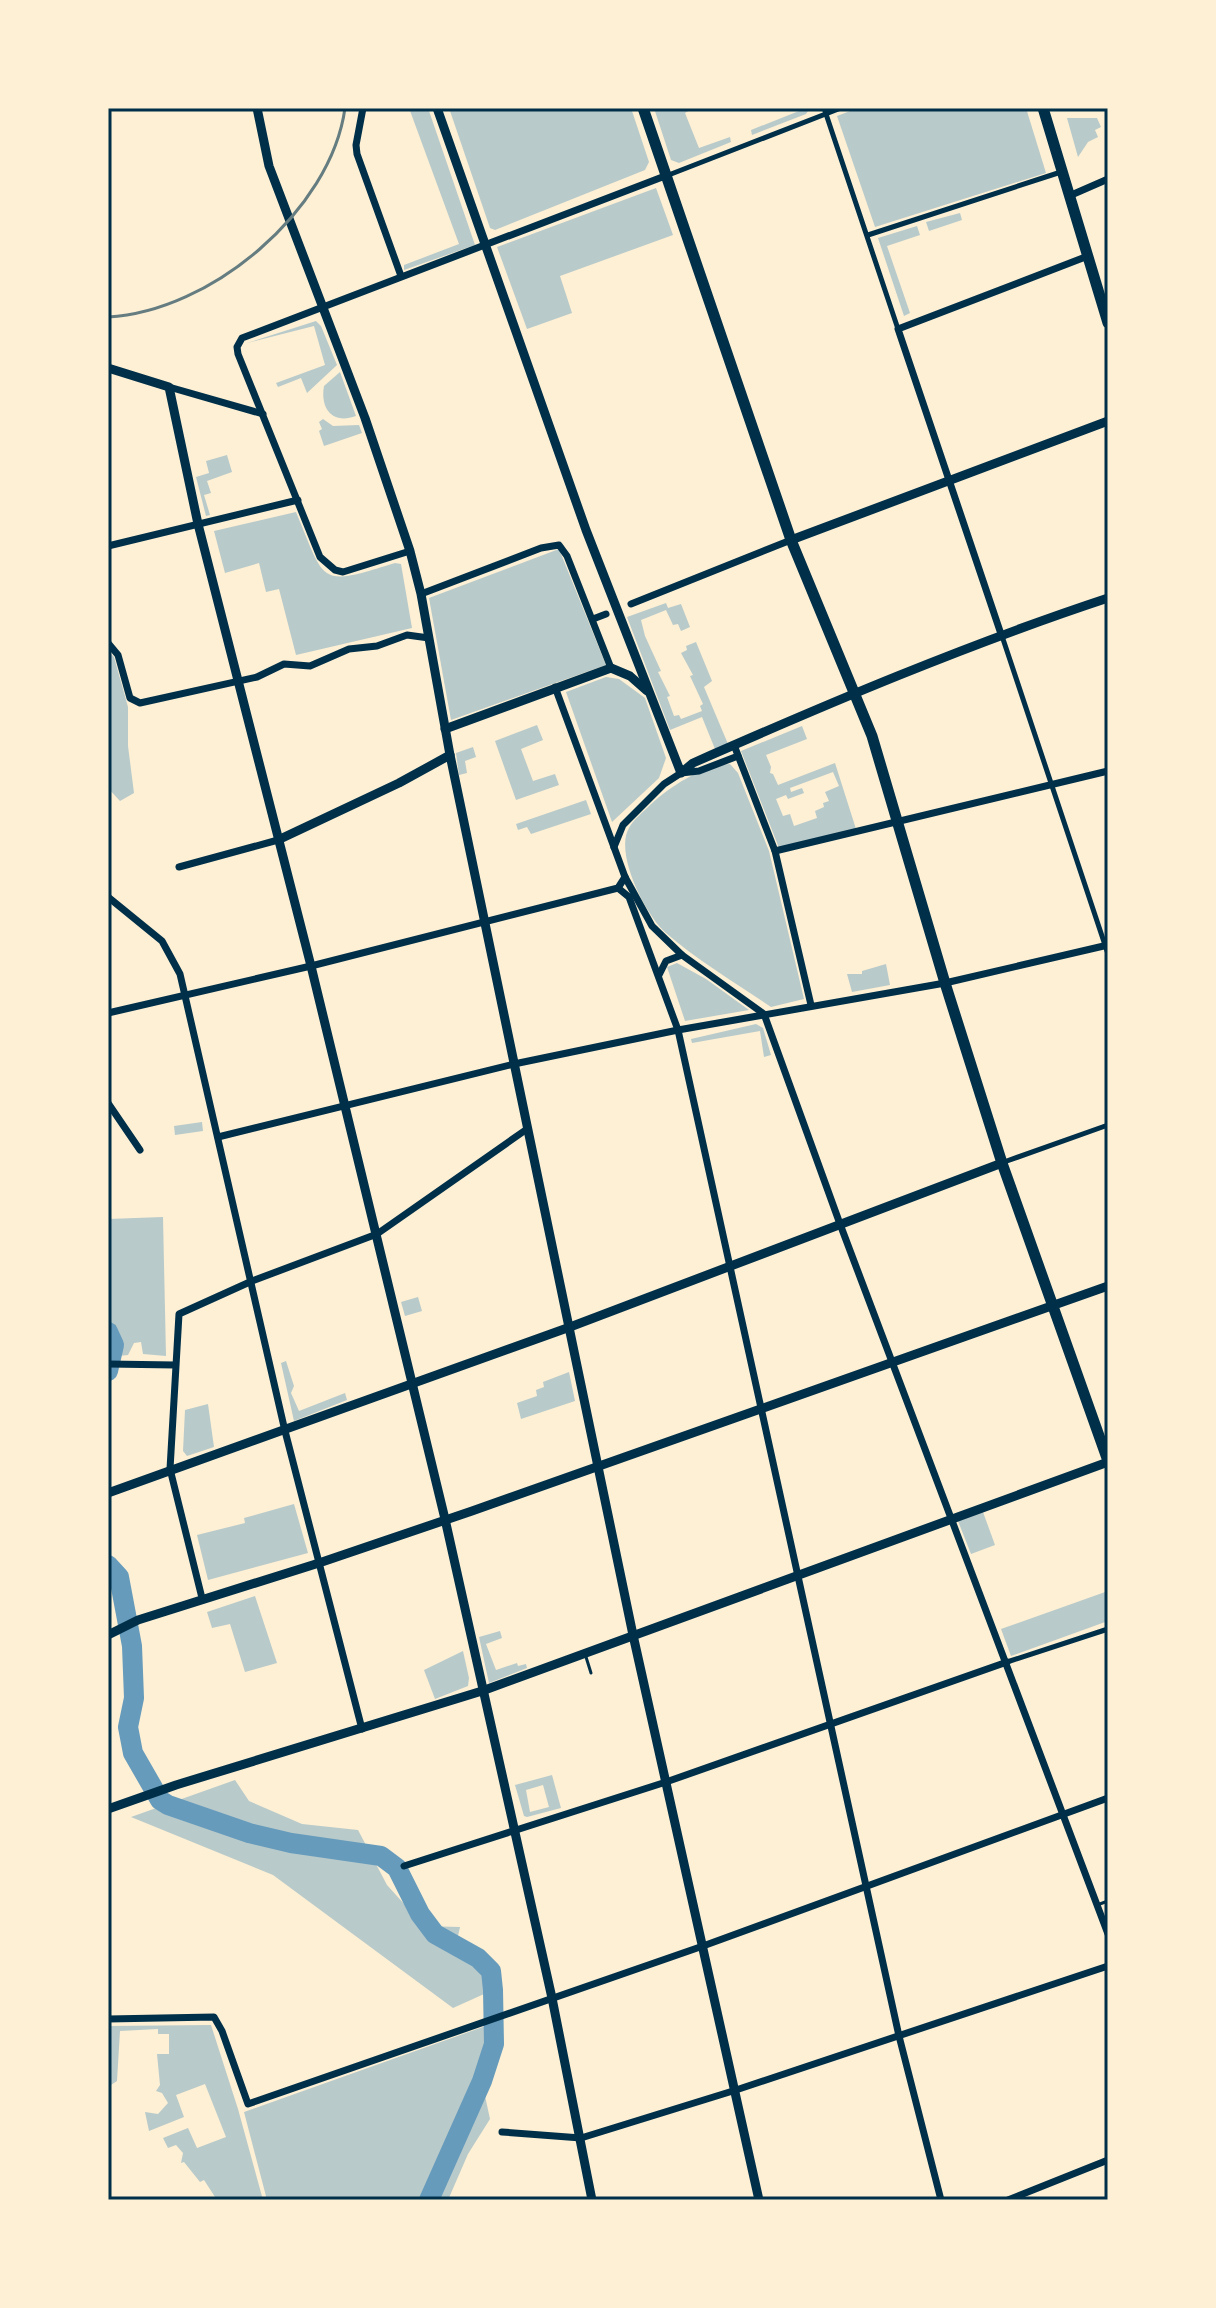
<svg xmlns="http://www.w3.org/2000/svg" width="1216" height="2308" viewBox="0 0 1216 2308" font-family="Quicksand,sans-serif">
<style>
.green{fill:#b9caca;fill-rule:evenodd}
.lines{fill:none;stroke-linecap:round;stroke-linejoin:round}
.river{stroke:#669bbc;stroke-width:20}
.service{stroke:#003049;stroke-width:3}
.pedestrian{stroke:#003049;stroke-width:5}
.minor{stroke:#003049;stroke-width:7}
.tertiary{stroke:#003049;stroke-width:9}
.trunk{stroke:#003049;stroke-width:11}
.rail{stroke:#657d81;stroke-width:3}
.neatline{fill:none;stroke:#003049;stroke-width:3}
</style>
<rect width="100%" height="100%" fill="#fdf0d5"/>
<g class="green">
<polygon points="409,108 428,108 475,245 404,270 404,265 459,244"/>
<polygon points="449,108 631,108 649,162 645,170 495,230 490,228"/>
<polygon points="654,108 689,108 690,110 685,113 699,148 730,137 731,142 679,163 671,160"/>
<polygon points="799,108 810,108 806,114 752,135 751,130 799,111"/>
<polygon points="858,108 1026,108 1046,173 875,227 837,116"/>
<polygon points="1097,118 1101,127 1095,130 1098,137 1088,142 1078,157 1067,118"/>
<polygon points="656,188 673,235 560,276 572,313 527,329 497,247"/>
<polygon points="960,213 962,220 929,231 926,222"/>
<polygon points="917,226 920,235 887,246 910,313 904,316 878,238"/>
<polygon points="316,321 321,326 337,365 307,393 301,378 278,387 276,383 325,365 314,326 247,343"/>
<path d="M340,372L356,416C332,425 320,408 324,386Z"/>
<polygon points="323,419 333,426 359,425 362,433 324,446 319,431 322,429 319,422"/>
<polygon points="227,455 232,472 207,481 211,493 204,495 210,515 206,516 196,477 209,473 206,461"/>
<path d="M296,512C326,584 318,587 395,563L401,564L412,628L296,655L279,589L266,592L259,563L225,573L214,531Z"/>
<polygon points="559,549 606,665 451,720 429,598"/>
<polygon points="666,603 668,608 681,604 690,627 681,631 678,624 673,625 666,610 641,620 645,636 661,671 658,672 670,696 667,697 674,716 679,715 681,719 702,711 700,706 703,704 690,676 693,675 681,653 687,650 686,646 696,642 712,681 704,687 728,744 715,749 702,717 670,730 627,617"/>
<polygon points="108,651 114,657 128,707 128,746 134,793 120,801 108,788"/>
<polygon points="606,677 619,679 645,698 666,758 659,778 612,822 566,692"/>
<polygon points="537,725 543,740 521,749 533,781 555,774 559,785 516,800 495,741"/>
<path d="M802,726L807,739L766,755L771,767L770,773L773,774L778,785L835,763L856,829L779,848L741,751ZM833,772L839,786L825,792L829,801L823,803L824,807L815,811L817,818L794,826L790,814L783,816L776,799L786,795L788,799L804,793L802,788L791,792L790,788Z"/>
<polygon points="473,747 476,757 465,761 467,773 459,775 456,753"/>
<path d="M730,764L738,773L769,851L804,999L771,1007C736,983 698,961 666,933C646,916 614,853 629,828C633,820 643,812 650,805C671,786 701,766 730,764Z"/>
<polygon points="586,800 591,814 531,834 527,827 518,830 516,824"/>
<polygon points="677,963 706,979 749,1010 685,1021 667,967"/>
<polygon points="886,964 890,985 852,992 847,974 862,974 862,971"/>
<polygon points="756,1024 763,1028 771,1055 764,1057 760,1031 692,1043 691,1039"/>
<polygon points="202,1122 203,1131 175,1135 174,1126"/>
<polygon points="163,1217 166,1356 143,1354 141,1342 134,1343 128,1355 118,1356 119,1337 108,1326 108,1219"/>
<polygon points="418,1297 422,1311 405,1316 401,1302"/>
<polygon points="286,1361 294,1386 291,1393 299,1411 345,1393 347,1400 294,1421 281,1363"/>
<polygon points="569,1372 575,1401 521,1419 517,1403 537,1396 536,1390 544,1387 543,1382"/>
<polygon points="208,1404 214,1447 187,1456 183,1451 185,1410"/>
<polygon points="294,1504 308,1553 208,1580 197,1535 245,1523 244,1518"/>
<polygon points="983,1512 995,1545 971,1554 958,1521"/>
<polygon points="1108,1591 1108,1621 1011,1656 1001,1629"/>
<polygon points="255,1596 277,1663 245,1672 230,1624 212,1628 207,1612"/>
<polygon points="500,1631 502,1638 486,1644 496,1670 517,1663 518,1666 526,1664 527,1668 489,1683 479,1637"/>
<polygon points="463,1651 469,1678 468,1686 435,1699 424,1670"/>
<path d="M552,1775L561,1808L527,1817L524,1816L515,1785ZM543,1785L549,1807L530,1812L526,1790Z"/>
<path d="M235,1780L249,1801L302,1824L358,1830L387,1885L424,1926L460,1927L456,1945C479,1958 489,1962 493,1990L453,2008L273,1875L131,1817Z"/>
<polygon points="494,2023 494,2044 482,2082 490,2119 468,2154 448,2200 267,2200 244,2112"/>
<polygon points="211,2025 238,2109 263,2200 217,2200 204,2180 200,2182 184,2162 181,2163 183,2153 176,2145 168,2148 163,2138 188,2128 197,2148 226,2137 205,2084 176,2095 184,2117 149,2131 145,2112 158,2114 168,2103 162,2093 156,2091 160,2085 157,2054 169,2054 169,2034 158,2034 158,2029 120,2031 117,2081 108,2087 108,2026"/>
</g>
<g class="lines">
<g class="river">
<polyline points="108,1332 114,1345 108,1371"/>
<polyline points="108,1565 119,1577 132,1646 134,1698 128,1727 133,1753 160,1800 168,1805 249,1833 291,1843 381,1856 397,1868 420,1914 435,1934 478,1958 491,1971 493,1990 494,2044 482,2081 429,2200"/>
</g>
<g class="service">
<polyline points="586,1657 591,1673"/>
<polyline points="1097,1905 1108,1901"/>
</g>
<g class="pedestrian">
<polyline points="824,108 898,329"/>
<polyline points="666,176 841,108"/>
<polyline points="868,235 1061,172"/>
<polyline points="1002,636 1108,954"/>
<polyline points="1004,1162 1108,1125"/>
<polyline points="1007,1662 1108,1629"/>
</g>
<g class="minor">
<polyline points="363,108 356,145 357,154 401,276"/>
<polyline points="1069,196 1108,179"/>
<polyline points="169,387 263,414"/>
<polyline points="108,546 298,500"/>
<polyline points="410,551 343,572 335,570 320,557 238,354 237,347 242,338 665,176"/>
<polyline points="421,594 541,548 559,545 567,556 611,668"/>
<polyline points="631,604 791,540"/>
<polyline points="593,619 606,614"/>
<polyline points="1001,634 898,329 1088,256"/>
<polyline points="108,643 118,655 130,698 140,703 257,677 284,664 310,666 349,649 377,646 407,635 429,638"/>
<polyline points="555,687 625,877 652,926 682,955 764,1014 840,1224 1108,1934"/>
<polyline points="734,745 775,851 811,1005"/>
<polyline points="614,847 623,825 664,784 681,773 699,771 738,756"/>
<polyline points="775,851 1108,771"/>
<polyline points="179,867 278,840"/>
<polyline points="618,888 629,897 678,1030 899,2036 941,2200"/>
<polyline points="108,897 162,941 180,974 285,1431 362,1729"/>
<polyline points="659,975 666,961 682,955"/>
<polyline points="108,1013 311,966 618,888 625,877"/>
<polyline points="108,1103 140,1150"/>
<polyline points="218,1137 514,1064 678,1030 945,983 1108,945"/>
<polyline points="108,1364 175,1365"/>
<polyline points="202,1598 170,1469 179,1314 252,1281 377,1234 527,1129"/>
<polyline points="404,1866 666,1782 1007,1662"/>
<polyline points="108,2019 214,2017 222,2031 248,2104 703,1946 1108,1798"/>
<polyline points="502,2132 581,2138 736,2090 1108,1966"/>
<polyline points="1008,2200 1108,2160"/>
</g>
<g class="tertiary">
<polyline points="257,108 269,166 365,418 410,551 421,594 450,755 633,1635 759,2200"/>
<path d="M437,108L586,530L681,773L693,763C829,703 966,645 1108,598"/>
<polyline points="108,368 169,387 198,524 311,966 445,1519 552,1998 592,2200"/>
<polyline points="791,540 1108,421"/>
<polyline points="445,729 611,668 630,676 647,691"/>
<polyline points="278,840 399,783 450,755"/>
<polyline points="108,1493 570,1327 1002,1163"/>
<polyline points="108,1635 138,1620 319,1563 472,1511 1108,1286"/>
<polyline points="108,1809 176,1785 482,1691 1108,1462"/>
</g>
<g class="trunk">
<polyline points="643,108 791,540 872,736 945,983 1002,1163 1108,1461"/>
<polyline points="1043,108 1108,323"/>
</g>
<path class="rail" d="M108,317C210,312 331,211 345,108"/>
</g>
<rect width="1216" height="2308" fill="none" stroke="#fdf0d5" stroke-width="220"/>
<rect x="110" y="110" width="996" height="2088" class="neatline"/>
</svg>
